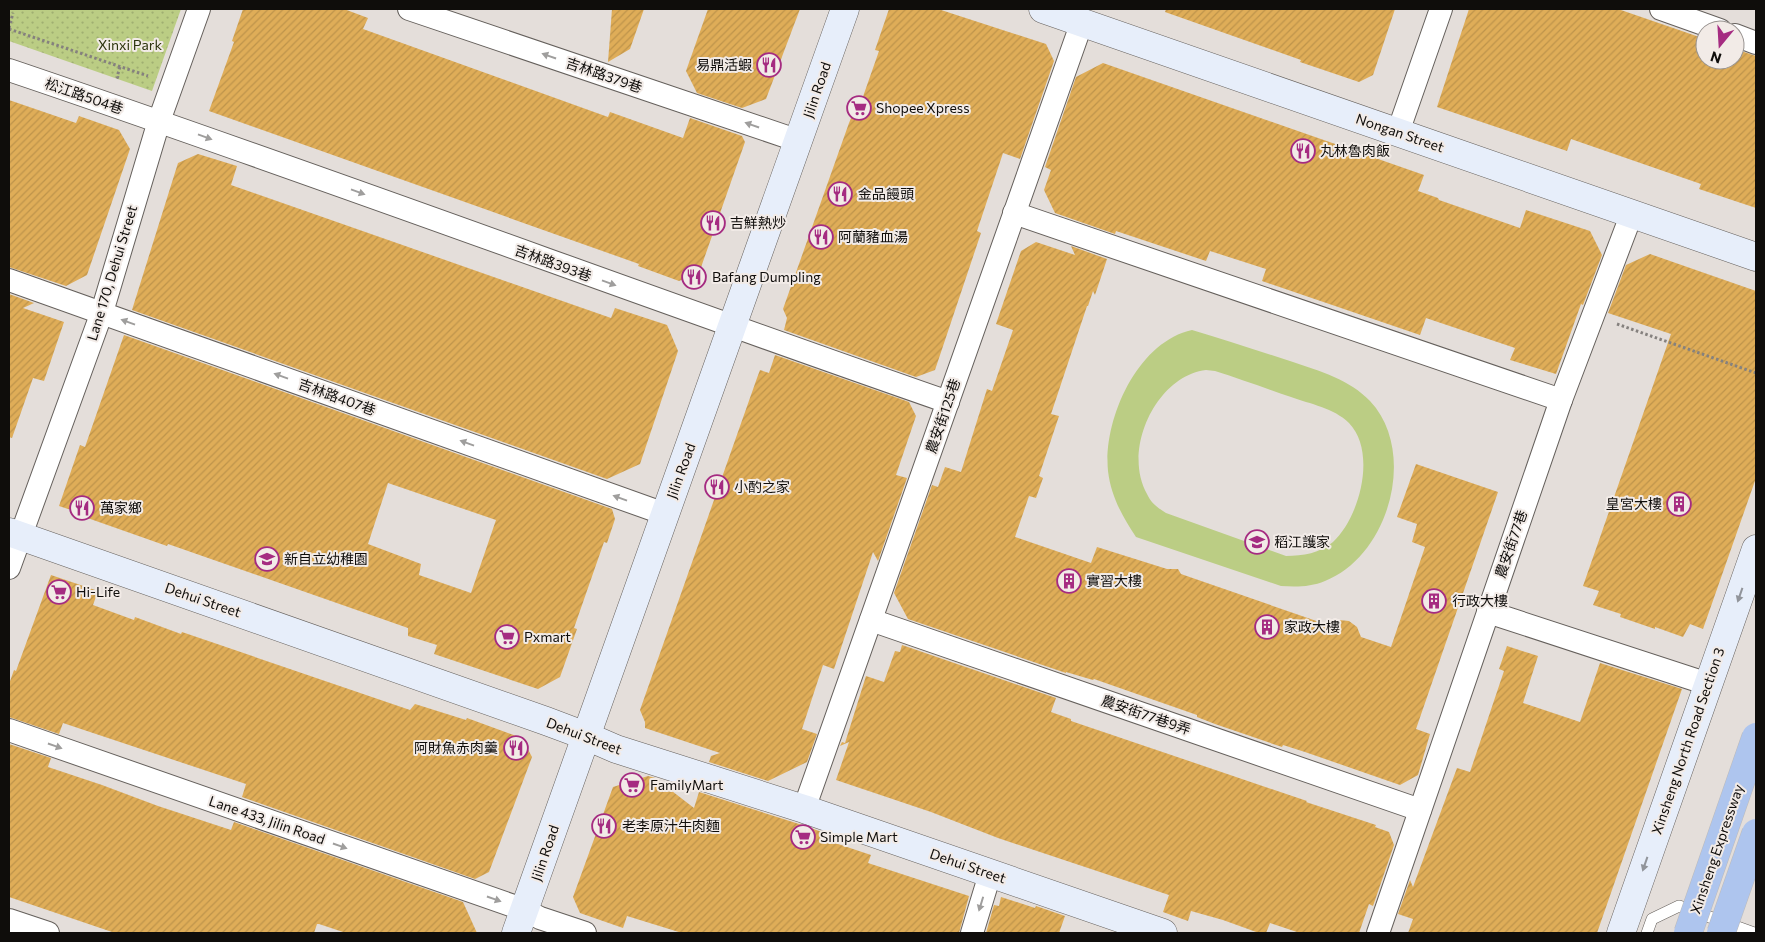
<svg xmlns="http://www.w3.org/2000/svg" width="1765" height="942" viewBox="0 0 1765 942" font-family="Commissioner,'Noto Sans TC',sans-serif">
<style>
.green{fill:#bbcd84;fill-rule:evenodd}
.park{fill:url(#park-dots)}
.building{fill:url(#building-hatch);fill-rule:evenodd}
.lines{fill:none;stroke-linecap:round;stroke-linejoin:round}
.lane-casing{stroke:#65605c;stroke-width:12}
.street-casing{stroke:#65605c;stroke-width:24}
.secondary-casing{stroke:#65605c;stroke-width:29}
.path{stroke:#85817e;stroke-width:3;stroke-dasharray:2.5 2.5;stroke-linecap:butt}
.lane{stroke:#fff;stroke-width:11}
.street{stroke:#fff;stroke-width:22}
.secondary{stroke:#e7eefa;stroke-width:28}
.highway-bridge-casing{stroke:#bcbbbb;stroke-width:29;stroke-linecap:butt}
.highway-bridge{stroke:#aec5ee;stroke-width:28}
.oneway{fill:#9f9e9d}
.oneway2{fill:#91949a}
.labels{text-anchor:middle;stroke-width:4;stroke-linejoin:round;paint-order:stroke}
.park-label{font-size:14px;fill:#2c340e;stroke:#f2ebe7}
.poi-label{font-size:14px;fill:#0f0d0b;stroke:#f2ebe7;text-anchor:start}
.street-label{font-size:14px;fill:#0f0d0b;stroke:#f2ebe7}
</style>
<defs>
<pattern id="park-dots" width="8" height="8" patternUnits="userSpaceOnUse" patternTransform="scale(1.25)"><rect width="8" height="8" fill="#bbcd84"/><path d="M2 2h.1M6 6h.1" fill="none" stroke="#a0af71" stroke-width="1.8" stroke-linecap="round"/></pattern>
<pattern id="building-hatch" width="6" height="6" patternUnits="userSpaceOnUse" patternTransform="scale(1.25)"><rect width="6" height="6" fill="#dfad58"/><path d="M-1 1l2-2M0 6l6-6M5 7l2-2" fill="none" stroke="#be944b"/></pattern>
</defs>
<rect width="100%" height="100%" fill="#e4deda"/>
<path class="green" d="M1192,330C1225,340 1259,351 1293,362C1320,371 1350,380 1370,401C1418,452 1389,556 1325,581C1311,587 1296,587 1281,586L1136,537C1122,516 1111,496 1108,471C1103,420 1137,342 1192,330ZM1206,370L1215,371C1240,379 1265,388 1291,397C1310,404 1334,408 1349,423C1377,452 1360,517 1333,542C1320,553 1303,556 1286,556L1166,513C1158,508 1151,503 1147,494C1122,450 1156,376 1206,370Z"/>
<polygon class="park" points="9,9 181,9 152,91 9,41"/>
<g class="building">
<polygon points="243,9 344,9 368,18 363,29 608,117 610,112 683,138 690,118 742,136 745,142 699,273 679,281 638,266 639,264 209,111 234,42 232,41"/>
<polygon points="612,9 644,9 630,49 608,62"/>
<polygon points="708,9 800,9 766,99 742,108 697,93 686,71"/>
<polygon points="889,9 938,9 1046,44 1054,61 1020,159 1003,153 977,231 981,233 935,370 916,377 784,330 787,318 783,309 849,123 856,106 859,108 879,51 875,50"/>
<polygon points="1166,9 1395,9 1373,75 1359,82 1300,62 1301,60 1165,12"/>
<polygon points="1469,9 1618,9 1705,39 1705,60 1735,60 1735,49 1756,56 1756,208 1699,189 1701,184 1571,139 1567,151 1437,107"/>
<polygon points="1103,63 1424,175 1418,191 1438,198 1439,200 1520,228 1526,210 1590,231 1602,255 1583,305 1581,304 1556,374 1510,360 1515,348 1426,318 1420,335 1262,281 1266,269 1210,251 1206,261 1116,231 1115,234 1055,213 1044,190 1051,170 1045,167 1076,77"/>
<polygon points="9,100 76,123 79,116 119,130 130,149 87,275 66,286 9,267"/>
<polygon points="198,154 237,166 231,185 611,318 615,308 667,325 678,351 640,464 607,479 132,310 178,163"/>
<polygon points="1036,242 1075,255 1071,246 1107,259 1095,295 1093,291 1088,306 1087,306 1051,414 1059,416 1039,476 1043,478 1036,498 1029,496 1015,537 1091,563 1097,547 1167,569 1178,569 1181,574 1328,625 1339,620 1349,621 1357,627 1361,637 1391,647 1425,547 1412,542 1417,524 1397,517 1416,464 1498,492 1416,729 1430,734 1418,775 1400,785 1305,752 1283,745 1282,747 1215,724 1197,717 1197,715 1094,679 1093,680 1066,672 1066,673 908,619 894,593 932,485 938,487 945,467 961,472 987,389 992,391 1013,330 996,324 1021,251"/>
<polygon points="1650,254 1756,291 1756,478 1703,629 1690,624 1683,637 1655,627 1655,629 1620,617 1621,614 1593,605 1599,591 1583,586 1671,334 1608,313 1626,265"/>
<polygon points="9,294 34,303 23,308 64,322 44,381 33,378 12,438 9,437"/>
<path d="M124,335L612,509L615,519L607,543L604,542L574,628L577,629L560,677L538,689L434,654L437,645L408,636V628L168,544L167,546L79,515L80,513L59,506L80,445L85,447ZM388,483L496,520L471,593L419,575L421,564L368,544Z"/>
<polygon points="775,355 909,402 916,416 896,475 907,478 878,561 873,552 834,669 823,665 802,729 817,734 807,762 768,781 709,762 711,756 720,753 645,728 645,722 640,710 757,378 760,370 769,373"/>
<polygon points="51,575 98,591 93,605 134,620 135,617 181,634 182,632 410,710 415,704 466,720 467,718 522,738 532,757 489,872 475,879 242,797 246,784 63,723 59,734 9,717 9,684 14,670 16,671"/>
<polygon points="902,645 1056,698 1051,712 1071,719 1071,721 1307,801 1306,802 1376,825 1375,827 1389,832 1394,845 1373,906 1369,904 1359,933 1300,933 1270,923 1266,933 1259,933 1223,920 1191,911 1188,921 1163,912 1169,895 998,838 931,812 836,780 849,742 840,746 842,742 845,743 866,676 884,682 895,651 900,652"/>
<polygon points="1507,646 1538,656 1523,703 1580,722 1600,663 1682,689 1597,933 1408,933 1413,919 1398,914 1410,880 1413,887 1457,768 1470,772 1504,671 1499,669"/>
<polygon points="9,744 51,758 48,767 102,785 158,806 231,830 234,822 463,902 477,933 346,933 319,924 317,924 314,933 115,933 9,897"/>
<polygon points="648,776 655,778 694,808 699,792 799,824 822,832 820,838 871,855 868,863 969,896 959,933 682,933 627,916 623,928 580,913 573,897 613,787"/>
<polygon points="1001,897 1035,908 1036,906 1065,916 1059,933 986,933 994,905 999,906"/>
</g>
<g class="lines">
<g class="lane-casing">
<polyline id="lane" points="1647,933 1652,919 1679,906 1754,933"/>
</g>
<g class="street-casing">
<g id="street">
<polyline points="409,9 799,141"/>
<polyline points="1661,9 1720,30"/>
<polyline points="1735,35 1756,43"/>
<path d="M9,70C323,176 634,293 948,402"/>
<polyline points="1398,132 1441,9"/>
<polyline points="1014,213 1561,400"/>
<polyline points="9,280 665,514"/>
<polyline points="9,568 102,312 159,121 199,9"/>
<polyline points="1488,612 1708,684"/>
<polyline points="871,620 1420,810"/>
<polyline points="9,730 525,910 540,918 585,933"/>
<polyline points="804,809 1082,22"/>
<polyline points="9,920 48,933"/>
<polyline points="972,933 990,874"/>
<polyline points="1378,933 1561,400 1632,213"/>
</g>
</g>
<g class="secondary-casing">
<g id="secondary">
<polyline points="1043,9 1756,257"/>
<polyline points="9,532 546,721 586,736 616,749 804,809 1163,933"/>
<polyline points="516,933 845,9"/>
<polyline points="1621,933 1756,549"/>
</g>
</g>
<g class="path">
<polyline points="9,28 13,13"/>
<polyline points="9,29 148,76"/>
<polyline points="120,67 117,77 121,79"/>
<polyline points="1617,324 1756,373"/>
</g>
<use href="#lane" class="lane"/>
<use href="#street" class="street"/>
<use href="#secondary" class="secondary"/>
<g class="highway-bridge-casing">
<g id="highway-bridge">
<polyline points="1688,933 1756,737"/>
<polyline points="1721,933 1756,833"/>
</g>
</g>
<use href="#highway-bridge" class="highway-bridge"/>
</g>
<defs><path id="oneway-solid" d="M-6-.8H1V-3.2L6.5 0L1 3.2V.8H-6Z" transform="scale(1.25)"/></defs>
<g class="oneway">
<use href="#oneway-solid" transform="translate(549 56) rotate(-161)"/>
<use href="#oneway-solid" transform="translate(752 125) rotate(-161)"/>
<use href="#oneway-solid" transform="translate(205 137) rotate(20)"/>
<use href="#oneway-solid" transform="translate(358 192) rotate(20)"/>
<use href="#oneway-solid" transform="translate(609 283) rotate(20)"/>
<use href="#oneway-solid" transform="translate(128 322) rotate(-160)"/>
<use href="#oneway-solid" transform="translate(281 376) rotate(-160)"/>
<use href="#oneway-solid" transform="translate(467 443) rotate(-160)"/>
<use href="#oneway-solid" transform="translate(620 498) rotate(-160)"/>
<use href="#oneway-solid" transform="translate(55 746) rotate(19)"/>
<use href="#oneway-solid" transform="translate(340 846) rotate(19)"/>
<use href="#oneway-solid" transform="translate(494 899) rotate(19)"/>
<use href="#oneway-solid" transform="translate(981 904) rotate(107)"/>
</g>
<g class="oneway2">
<use href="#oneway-solid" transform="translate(1740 595) rotate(109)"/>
<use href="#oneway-solid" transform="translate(1645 864) rotate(109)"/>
</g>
<defs>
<g id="restaurant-ring" transform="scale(1.25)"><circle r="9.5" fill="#f2ebe7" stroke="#a52b81" stroke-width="1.5"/><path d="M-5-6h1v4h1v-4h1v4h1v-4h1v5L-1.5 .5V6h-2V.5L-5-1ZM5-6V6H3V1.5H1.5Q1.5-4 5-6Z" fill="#a52b81"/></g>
<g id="supermarket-ring" transform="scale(1.25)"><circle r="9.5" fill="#f2ebe7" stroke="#a52b81" stroke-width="1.5"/><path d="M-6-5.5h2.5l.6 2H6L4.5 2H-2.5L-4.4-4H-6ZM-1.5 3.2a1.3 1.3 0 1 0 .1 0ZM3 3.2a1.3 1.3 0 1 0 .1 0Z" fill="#a52b81"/></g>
<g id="building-ring" transform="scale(1.25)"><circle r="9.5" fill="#f2ebe7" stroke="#a52b81" stroke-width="1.5"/><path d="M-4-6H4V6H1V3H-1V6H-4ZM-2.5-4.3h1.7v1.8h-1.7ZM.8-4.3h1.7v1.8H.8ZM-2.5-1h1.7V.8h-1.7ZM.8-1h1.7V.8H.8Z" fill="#a52b81"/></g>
<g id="university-ring" transform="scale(1.25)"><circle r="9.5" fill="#f2ebe7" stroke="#a52b81" stroke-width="1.5"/><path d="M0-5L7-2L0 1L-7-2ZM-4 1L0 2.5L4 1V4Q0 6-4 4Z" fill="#a52b81"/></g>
<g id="school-ring" transform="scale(1.25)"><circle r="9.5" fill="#f2ebe7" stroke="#a52b81" stroke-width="1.5"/><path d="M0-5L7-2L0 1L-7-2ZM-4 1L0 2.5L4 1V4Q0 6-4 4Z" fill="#a52b81"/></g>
</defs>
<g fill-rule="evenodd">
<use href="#restaurant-ring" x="769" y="65"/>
<use href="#supermarket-ring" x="859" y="108"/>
<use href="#restaurant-ring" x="1303" y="151"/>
<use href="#restaurant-ring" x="840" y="194"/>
<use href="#restaurant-ring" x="713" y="223"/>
<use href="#restaurant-ring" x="821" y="237"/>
<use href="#restaurant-ring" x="694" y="277"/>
<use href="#restaurant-ring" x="717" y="487"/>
<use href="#building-ring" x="1679" y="504"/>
<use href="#restaurant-ring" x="82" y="508"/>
<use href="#university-ring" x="1257" y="542"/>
<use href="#school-ring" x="267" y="559"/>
<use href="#building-ring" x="1069" y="581"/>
<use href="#supermarket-ring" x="59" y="592"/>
<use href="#building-ring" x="1434" y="601"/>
<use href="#building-ring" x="1267" y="627"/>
<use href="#supermarket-ring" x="507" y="637"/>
<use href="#restaurant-ring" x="516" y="748"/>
<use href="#supermarket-ring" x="632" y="785"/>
<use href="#restaurant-ring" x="604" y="826"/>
<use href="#supermarket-ring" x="803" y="837"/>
</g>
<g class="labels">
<g class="park-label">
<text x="130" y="50">Xinxi Park</text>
</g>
<g class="poi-label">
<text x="752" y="70" text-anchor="end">易鼎活蝦</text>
<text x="876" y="113">Shopee Xpress</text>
<text x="1320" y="156">丸林魯肉飯</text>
<text x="858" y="199">金品饅頭</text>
<text x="730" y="228">吉鮮熱炒</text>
<text x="838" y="242">阿蘭豬血湯</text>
<text x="712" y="282">Bafang Dumpling</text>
<text x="734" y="492">小酌之家</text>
<text x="1662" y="509" text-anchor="end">皇宮大樓</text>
<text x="100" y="513">萬家鄉</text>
<text x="1274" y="547">稻江護家</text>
<text x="284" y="564">新自立幼稚園</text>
<text x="1086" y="586">實習大樓</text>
<text x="76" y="597">Hi-Life</text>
<text x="1452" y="606">行政大樓</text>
<text x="1284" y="632">家政大樓</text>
<text x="524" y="642">Pxmart</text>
<text x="498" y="753" text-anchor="end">阿財魚赤肉羹</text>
<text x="650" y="790">FamilyMart</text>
<text x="622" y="831">老李原汁牛肉麵</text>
<text x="820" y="842">Simple Mart</text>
</g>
<g class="street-label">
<text transform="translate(604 75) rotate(19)" y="5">吉林路379巷</text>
<text transform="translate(817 90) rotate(-71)" y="5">Jilin Road</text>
<text transform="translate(84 96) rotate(19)" y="5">松江路504巷</text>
<text transform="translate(1400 133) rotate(19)" y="5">Nongan Street</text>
<text transform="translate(553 263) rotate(20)" y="5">吉林路393巷</text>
<text transform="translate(112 273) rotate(-73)" y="5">Lane 170, Dehui Street</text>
<text transform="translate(337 397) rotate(20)" y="5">吉林路407巷</text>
<text transform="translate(943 416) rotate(-71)" y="5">農安街125巷</text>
<text transform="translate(681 471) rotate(-70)" y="5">Jilin Road</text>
<text transform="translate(1511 544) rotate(-71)" y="5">農安街77巷</text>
<text transform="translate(203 600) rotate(19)" y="5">Dehui Street</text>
<text transform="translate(1146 715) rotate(19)" y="5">農安街77巷9弄</text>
<text transform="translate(584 736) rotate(21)" y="5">Dehui Street</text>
<text transform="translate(1688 741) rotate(-71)" y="5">Xinsheng North Road Section 3</text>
<text transform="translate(267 820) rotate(19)" y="5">Lane 433, Jilin Road</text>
<text transform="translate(1717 849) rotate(-71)" y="5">Xinsheng Expressway</text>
<text transform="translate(545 853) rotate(-71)" y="5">Jilin Road</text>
<text transform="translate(968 866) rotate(19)" y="5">Dehui Street</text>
</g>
</g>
<rect width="1765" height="942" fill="none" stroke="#0f0d0b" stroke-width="20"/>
<g transform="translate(1720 45) rotate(198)"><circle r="24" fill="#f2ebe7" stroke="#97928f"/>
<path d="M0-4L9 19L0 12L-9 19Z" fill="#a52b81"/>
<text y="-8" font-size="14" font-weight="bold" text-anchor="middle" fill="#0f0d0b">N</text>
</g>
</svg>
